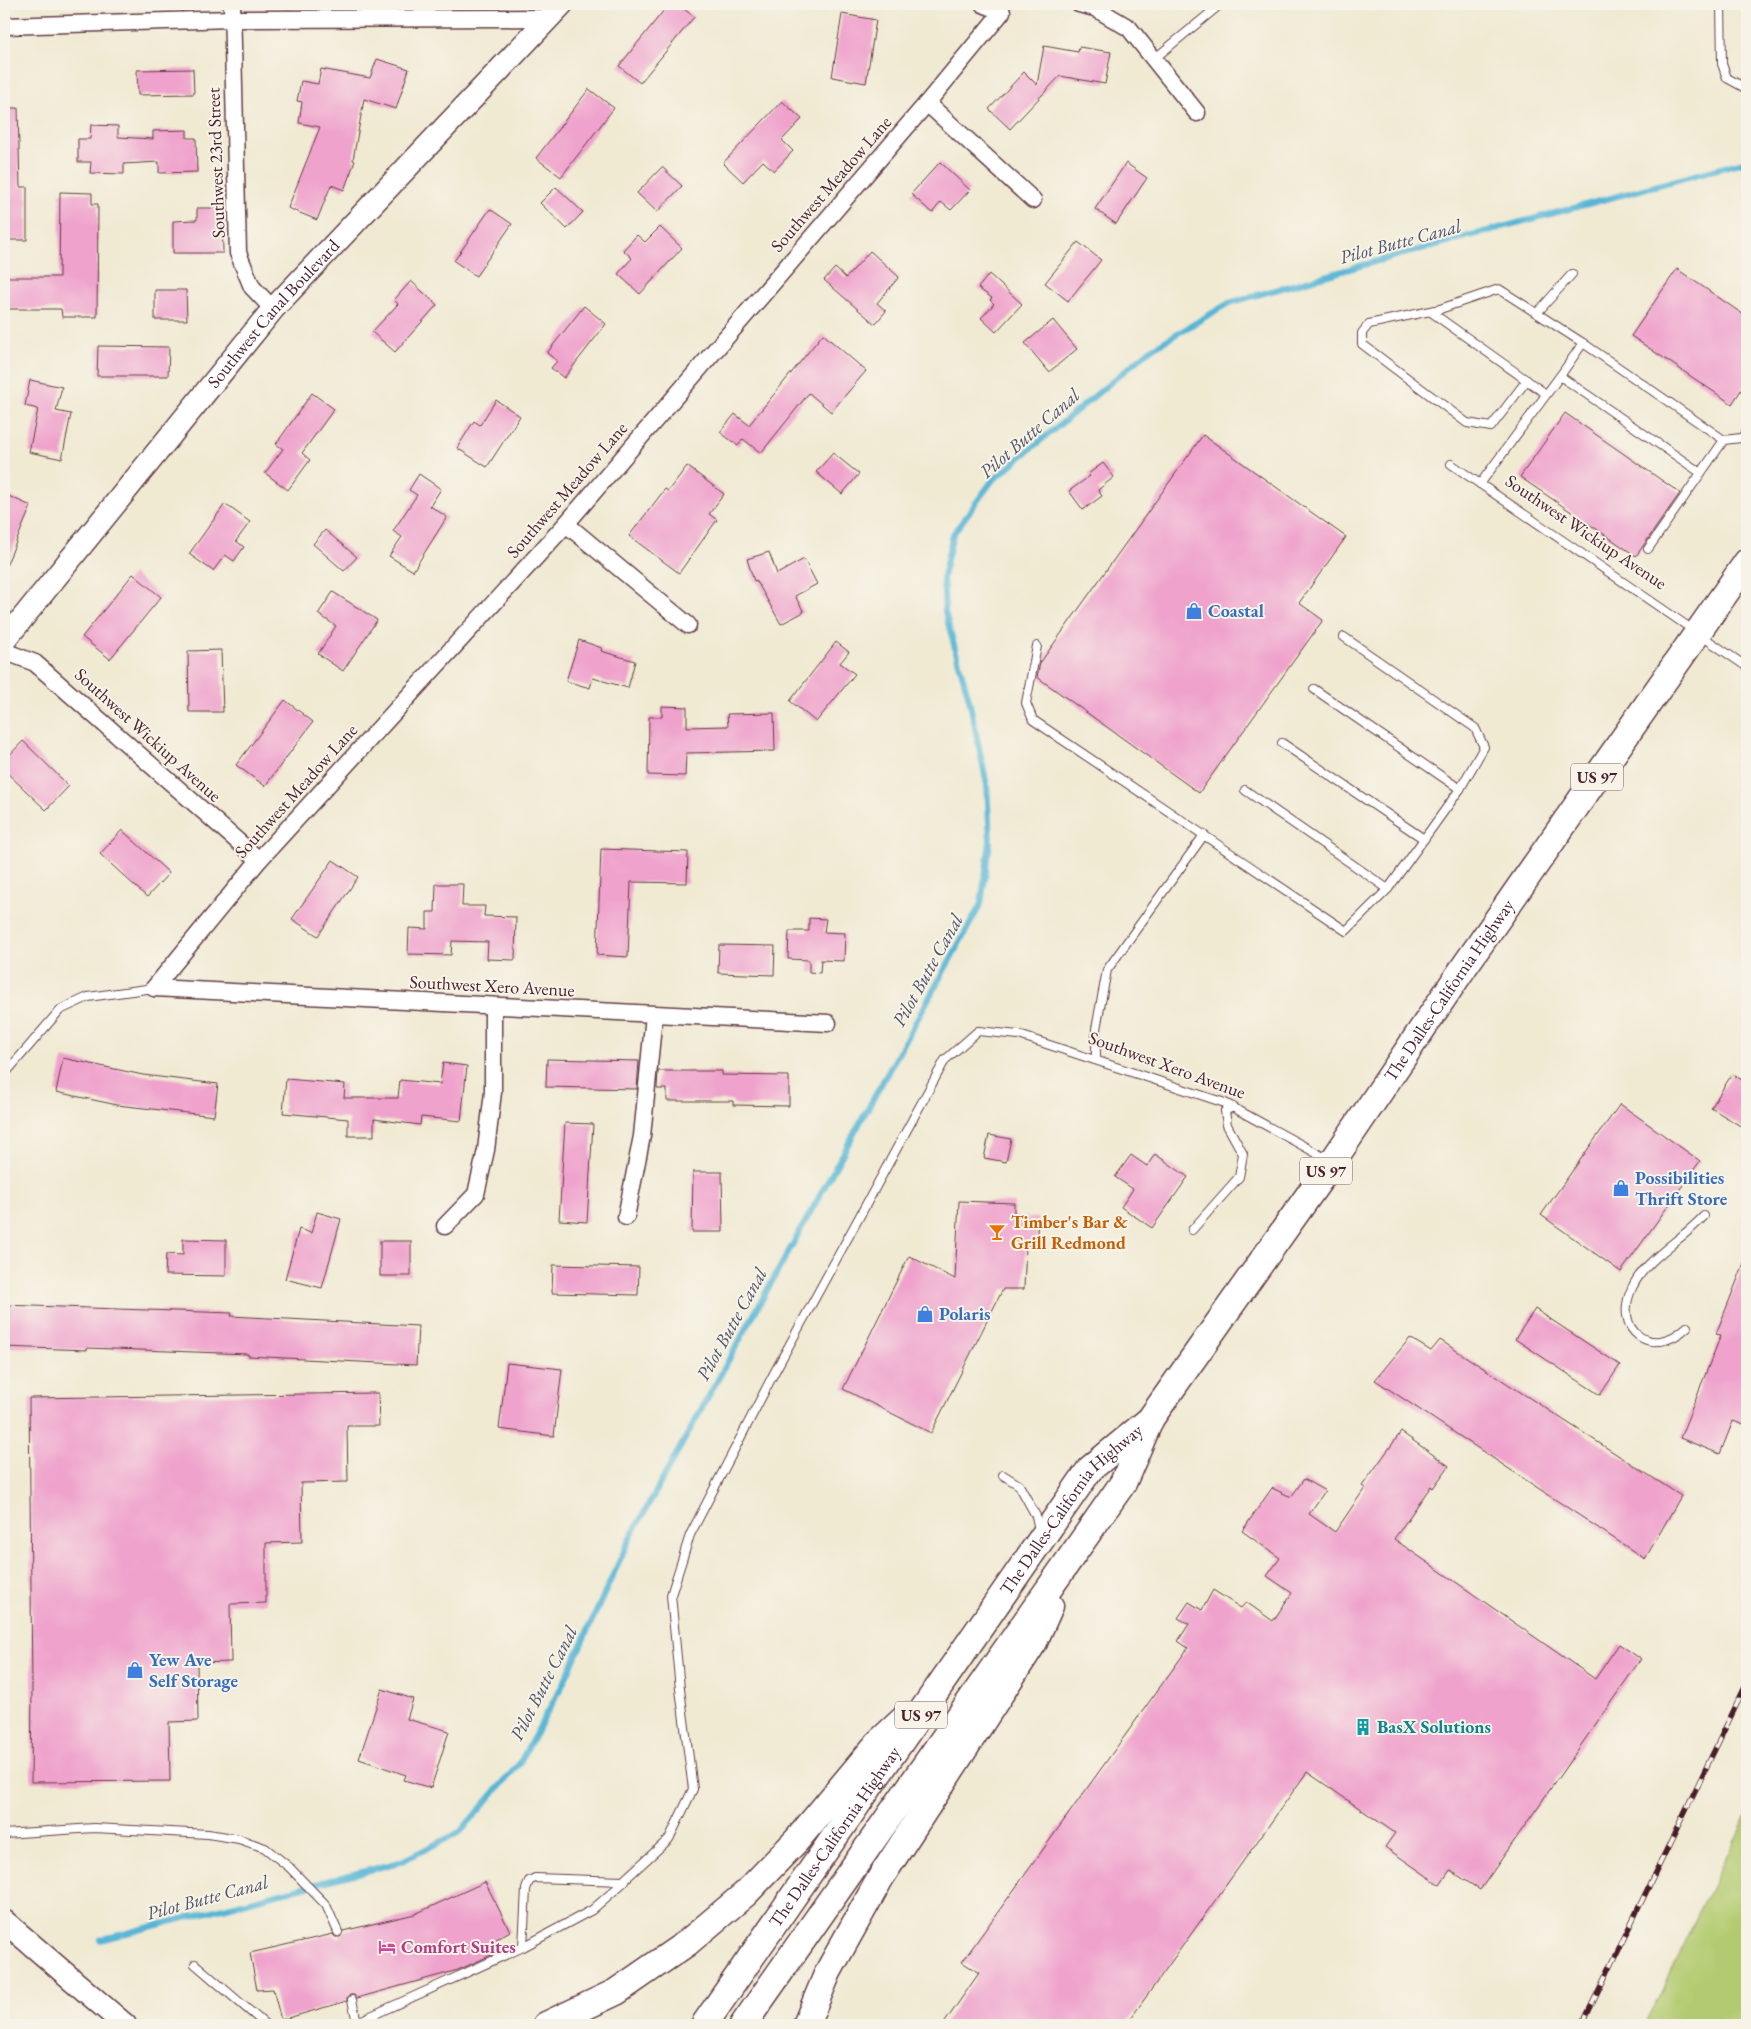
<svg xmlns="http://www.w3.org/2000/svg" width="1751" height="2029" viewBox="0 0 1751 2029" font-family="'EB Garamond',serif">
<style>
.green{fill:#b3cb70;stroke:#7e754e}
.lines{fill:none;stroke-linecap:round;stroke-linejoin:round}
.stream{stroke:#57b6d6;stroke-width:6}
.building{fill:#efa2cc}
.service-casing{stroke:#633d44;stroke-width:10}
.minor-casing{stroke:#633d44;stroke-width:19}
.secondary-casing{stroke:#633d44;stroke-width:25}
.trunk-casing{stroke:#633d44;stroke-width:29}
.service{stroke:#fff;stroke-width:8}
.minor{stroke:#fff;stroke-width:16}
.secondary{stroke:#fff;stroke-width:22}
.trunk{stroke:#fff;stroke-width:26}
.rail-casing{stroke:#4a1f2b;stroke-width:5.5}
.rail{stroke:#f7f3e8;stroke-width:4;stroke-dasharray:11;stroke-linecap:butt}
.labels{text-anchor:middle;stroke-width:4;stroke-linejoin:round;paint-order:stroke}
.shield{fill:#f7f3e8;stroke:#7e5f64;stroke-width:1}
.shield-label{font-size:16px;font-weight:bold;fill:#4a1f2b}
.street-label{font-size:18px;fill:#4a1f2b;stroke:#f7f3e8}
.shop-label{font-size:18px;font-weight:bold;fill:#366cbe;stroke:#f7f3e8;text-anchor:start}
.food-label{font-size:18px;font-weight:bold;fill:#c56008;stroke:#f7f3e8;text-anchor:start}
.culture-label{font-size:18px;font-weight:bold;fill:#0d838f;stroke:#f7f3e8;text-anchor:start}
.hotel-label{font-size:18px;font-weight:bold;fill:#b23c85;stroke:#f7f3e8;text-anchor:start}
.water-label{font-size:19px;font-style:italic;fill:#4f5467;stroke:#f7f3e8}
</style>
<rect width="100%" height="100%" fill="#f7f3e8"/>
<filter id="ink" filterUnits="userSpaceOnUse"><feTurbulence type="fractalNoise" baseFrequency=".02" numOctaves="2"/><feDisplacementMap in="SourceGraphic" scale="10" xChannelSelector="R" yChannelSelector="G"/><feConvolveMatrix kernelMatrix="1 2 1 2 8 2 1 2 1" color-interpolation-filters="sRGB"/></filter>
<filter id="wash" filterUnits="userSpaceOnUse"><feTurbulence type="fractalNoise" baseFrequency=".0096" numOctaves="4" result="noise"/><feDisplacementMap in="SourceGraphic" scale="20" xChannelSelector="R" yChannelSelector="G"/><feGaussianBlur stdDeviation="1.12" result="paint"/><feColorMatrix in="noise" values="0 0 0 0 0 0 0 0 0 0 0 0 0 0 0 0 0 1.4 0 .05"/><feComposite in="paint" operator="in"/></filter>
<g filter="url(#wash)">
<rect width="100%" height="100%" fill="#f0ead3"/>
<polygon class="green" points="1747,1815 1747,2025 1644,2025"/>
<g class="lines">
<polyline class="stream" points="100,1940 400,1862 460,1832 519,1764 564,1682 629,1540 981,904 990,842 987,785 969,699 945,612 943,577 953,534 992,481 1150,350 1229,303 1392,257 1747,161"/>
</g>
<g id="blocks">
<g class="building">
<polygon points="669,4 678,4 694,17 640,83 619,66"/>
<polygon points="842,14 876,20 866,83 832,77"/>
<polygon points="1044,46 1078,52 1079,47 1111,52 1105,84 1060,76 1010,129 989,109 1024,72 1037,85"/>
<polygon points="377,59 409,69 396,109 364,99 353,160 355,161 344,190 331,185 317,220 288,208 320,127 299,123 302,102 297,101 301,81 318,84 321,69 370,78"/>
<polygon points="193,69 194,94 138,95 137,70"/>
<polygon points="589,89 614,108 561,177 536,158"/>
<polygon points="782,101 802,119 782,140 793,151 774,171 763,161 743,182 723,163"/>
<polygon points="4,108 18,108 20,187 27,187 27,240 4,240"/>
<polygon points="91,125 118,126 118,137 153,139 153,131 187,130 187,138 196,138 197,172 159,173 159,162 124,164 124,174 90,173 91,162 78,162 78,139 90,139"/>
<polygon points="940,162 970,190 951,210 941,202 932,213 911,194"/>
<polygon points="1126,163 1147,178 1116,224 1095,209"/>
<polygon points="662,167 682,186 657,212 637,193"/>
<polygon points="556,187 583,212 567,229 540,203"/>
<polygon points="60,192 92,193 92,204 98,204 97,317 62,317 61,309 4,309 4,277 59,277"/>
<polygon points="197,208 222,208 223,253 173,253 173,221 197,220"/>
<polygon points="490,209 512,224 476,276 454,261"/>
<polygon points="660,227 682,248 640,294 618,274 632,258 623,250 637,235 645,242"/>
<polygon points="1078,242 1101,260 1068,301 1045,283"/>
<polygon points="870,251 899,277 877,303 886,311 875,324 824,280 835,268 846,278"/>
<polygon points="1677,269 1747,317 1747,381 1732,404 1631,336"/>
<polygon points="989,274 1022,304 996,332 981,318 994,304 990,300 992,298 978,288"/>
<polygon points="411,281 437,305 395,352 372,332 398,304 394,300"/>
<polygon points="155,290 186,290 187,320 155,320"/>
<polygon points="584,306 606,324 564,378 551,368 557,361 547,353"/>
<polygon points="1053,320 1077,349 1049,372 1025,343"/>
<polygon points="823,334 866,371 831,412 809,393 761,453 743,439 738,446 720,432 735,414 749,425"/>
<polygon points="98,346 169,347 168,376 97,376"/>
<polygon points="30,380 62,387 56,411 71,414 62,459 29,452 38,409 25,406"/>
<polygon points="312,393 334,409 302,453 310,460 288,490 265,473 283,449 276,444"/>
<polygon points="496,400 520,416 487,467 457,448 474,421 480,425"/>
<polygon points="1565,413 1680,493 1636,556 1520,477"/>
<polygon points="1203,435 1346,537 1299,603 1323,620 1199,793 1037,677 1040,663"/>
<polygon points="833,453 859,474 842,494 816,472"/>
<polygon points="1103,463 1114,477 1098,490 1102,496 1083,510 1069,491 1090,476 1088,474"/>
<polygon points="687,466 724,494 709,514 717,520 679,573 629,536 665,489 668,491"/>
<polygon points="419,474 441,489 430,506 447,517 413,571 389,556 402,537 393,531 417,495 409,490"/>
<polygon points="4,494 31,506 4,571"/>
<polygon points="225,504 250,522 236,541 244,547 234,561 225,555 213,571 189,554"/>
<polygon points="325,530 357,557 344,571 313,544"/>
<polygon points="769,552 777,574 804,559 817,584 795,596 804,612 781,624 756,580 754,581 747,559"/>
<polygon points="133,574 161,597 110,659 82,637"/>
<polygon points="333,592 377,620 343,671 318,654 336,626 318,614"/>
<polygon points="579,640 602,648 601,651 635,661 628,688 593,678 590,688 566,681"/>
<polygon points="836,642 849,652 840,663 855,674 816,722 790,701"/>
<polygon points="221,650 223,712 189,712 188,651"/>
<polygon points="285,700 313,722 265,786 236,765"/>
<polygon points="662,706 687,707 687,727 728,726 727,714 774,713 775,751 686,753 685,776 648,775 649,717 662,717"/>
<polygon points="23,741 69,786 46,810 4,770 4,761"/>
<polygon points="122,830 169,873 147,897 100,854"/>
<polygon points="601,849 688,852 687,883 631,882 628,957 597,955"/>
<polygon points="333,860 358,877 318,936 292,919"/>
<polygon points="436,884 463,884 462,906 485,906 484,916 516,917 515,960 487,959 488,942 452,941 451,955 408,954 409,928 427,929 427,912 435,912"/>
<polygon points="809,918 826,919 824,932 845,933 844,961 821,960 820,973 809,972 809,960 788,959 789,931 809,931"/>
<polygon points="719,945 775,946 774,975 718,973"/>
<polygon points="63,1058 143,1075 218,1084 214,1116 117,1105 56,1092"/>
<polygon points="547,1059 639,1061 637,1089 546,1087"/>
<polygon points="443,1063 467,1066 461,1121 421,1117 420,1125 374,1119 374,1136 348,1136 348,1119 283,1113 286,1079 345,1084 344,1098 398,1098 400,1080 440,1084"/>
<polygon points="658,1071 722,1071 722,1075 789,1076 789,1106 733,1105 733,1101 667,1101 667,1089 657,1089"/>
<polygon points="1732,1074 1747,1083 1747,1130 1711,1108"/>
<polygon points="1620,1104 1700,1161 1621,1272 1541,1215"/>
<polygon points="565,1123 593,1124 587,1222 559,1220"/>
<polygon points="989,1135 1011,1139 1006,1162 984,1158"/>
<polygon points="1155,1154 1188,1177 1152,1228 1121,1207 1133,1189 1115,1177 1131,1155 1147,1166"/>
<polygon points="693,1172 722,1172 723,1232 692,1232"/>
<polygon points="959,1201 1014,1203 1014,1217 1038,1218 1036,1246 1026,1246 1024,1289 1003,1289 931,1433 843,1389 909,1256 955,1279"/>
<polygon points="317,1212 341,1219 322,1288 285,1279 299,1229 311,1233"/>
<polygon points="183,1239 226,1240 226,1276 165,1275 166,1254 183,1255"/>
<rect x="380" y="1241" width="31" height="35"/>
<polygon points="1746,1258 1747,1426 1733,1421 1720,1454 1680,1438 1721,1335 1716,1334"/>
<polygon points="553,1265 639,1267 638,1295 552,1293"/>
<polygon points="4,1305 232,1313 231,1316 418,1326 416,1365 248,1356 248,1354 87,1348 87,1350 4,1347"/>
<polygon points="1535,1309 1620,1365 1600,1395 1515,1339"/>
<polygon points="1410,1338 1431,1351 1440,1340 1681,1496 1645,1559 1375,1380"/>
<polygon points="507,1363 562,1369 554,1436 499,1429"/>
<polygon points="378,1393 379,1426 347,1426 348,1482 301,1483 302,1542 266,1543 266,1603 230,1604 231,1662 197,1663 198,1721 169,1722 170,1781 31,1782 32,1687 29,1398"/>
<polygon points="1401,1432 1449,1466 1433,1488 1431,1486 1394,1539 1595,1679 1619,1644 1641,1659 1480,1890 1450,1870 1440,1885 1385,1847 1395,1833 1307,1772 1126,2025 943,2025 979,1973 962,1962 1188,1648 1178,1641 1189,1624 1178,1618 1189,1602 1202,1610 1213,1590 1241,1608 1246,1602 1273,1621 1292,1593 1267,1576 1280,1558 1242,1531 1272,1488 1291,1497 1304,1479 1325,1491 1309,1514 1335,1532 1365,1488 1362,1486"/>
<polygon points="382,1689 413,1699 407,1719 449,1731 431,1788 404,1780 406,1775 359,1759"/>
<polygon points="485,1882 510,1931 493,1941 498,1952 458,1970 357,1998 354,1995 350,1995 347,1998 347,2001 281,2020 273,1989 257,1990 250,1953 333,1934 335,1937 340,1937 343,1931 415,1914"/>
</g>
</g>
</g>
<g filter="url(#ink)">
<use href="#blocks" fill-opacity="0" stroke="#633d44" stroke-width="1"/>
<g class="lines">
<g class="service-casing">
<g id="service">
<polyline points="1721,4 1722,64 1727,78 1747,89"/>
<polyline points="1154,59 1221,4"/>
<polyline points="1435,310 1369,324 1362,333 1362,344 1467,423 1491,427 1527,380"/>
<polyline points="1537,313 1572,274"/>
<polyline points="1560,376 1583,343"/>
<polyline points="1546,394 1431,312 1499,289 1583,343 1724,440"/>
<polyline points="1451,464 1747,667"/>
<polyline points="1480,484 1560,376 1701,473 1724,440 1741,438 1747,432"/>
<polyline points="1648,549 1701,473"/>
<polyline points="1037,646 1026,703 1033,720 1346,931 1388,889 1460,789 1484,747 1475,728 1344,637"/>
<polyline points="1314,689 1460,789"/>
<polyline points="1282,743 1424,839"/>
<polyline points="1245,790 1388,889"/>
<polyline points="1096,1060 1096,1029 1107,970 1204,835"/>
<polyline points="4,1075 60,1010 88,997 154,988"/>
<polyline points="1192,1230 1239,1177 1243,1154 1227,1125 1225,1111 1233,1107"/>
<path d="M1687,1327C1652,1360 1612,1331 1632,1288C1645,1259 1682,1240 1704,1216"/>
<polyline points="1003,1475 1019,1485 1036,1516 1039,1530"/>
<polyline points="4,1834 94,1828 208,1834 239,1839 265,1848 289,1867 326,1905 338,1932"/>
<polygon points="535,1878 623,1881 625,1881 592,1910 523,1947 526,1889 529,1881"/>
<polyline points="623,1881 669,1839 693,1789 680,1689 671,1595 690,1535 773,1375 945,1060 978,1031 1019,1035 1225,1103 1329,1160"/>
<polyline points="195,1964 266,2025"/>
<polyline points="352,2000 357,2022"/>
<polyline points="351,2025 523,1947"/>
</g>
</g>
<g class="minor-casing">
<g id="minor">
<polyline points="232,4 238,253 252,287 273,309"/>
<polyline points="1079,4 1095,8 1129,28 1197,113"/>
<polyline points="4,26 232,19 549,18"/>
<polyline points="927,103 1033,200"/>
<polyline points="566,524 688,625"/>
<polyline points="4,651 35,663 259,860"/>
<polyline points="154,988 259,860 566,524 927,103 1002,12 983,4"/>
<polyline points="154,988 828,1023"/>
<polyline points="626,1217 642,1136 654,1015"/>
<polyline points="445,1226 476,1194 486,1150 493,1092 493,1007"/>
</g>
</g>
<g class="secondary-casing">
<g id="secondary">
<path id="s1" d="M4,641L273,309L562,4"/>
<polyline points="4,1921 125,2025"/>
</g>
</g>
<g class="trunk-casing">
<g id="trunk">
<polyline points="546,2025 616,1992 687,1943 745,1894 797,1840 878,1743 907,1716"/>
<path id="s2" d="M704,2025L1090,1469L1147,1422"/>
<path id="s3" d="M743,2025L1123,1483L1151,1418L1333,1161L1464,967L1747,562"/>
<polyline points="806,2025 828,1972 881,1877 1034,1642 1050,1606"/>
</g>
</g>
<use href="#service" class="service"/>
<use href="#minor" class="minor"/>
<use href="#secondary" class="secondary"/>
<use href="#trunk" class="trunk"/>
<g class="rail-casing">
<polyline id="rail" points="1582,2025 1747,1683"/>
</g>
<use href="#rail" class="rail"/>
</g>
</g>
<defs>
<g id="shop-bare" transform="scale(1.35)"><path d="M-5-2.5h2.3a2.7 3.5 0 0 1 5.4 0H5L5.5 6h-11ZM-1.5-2.5h3a1.5 2.3 0 0 0-3 0Z" fill="#3f7fe0" stroke="#f7f3e8" stroke-width="2.5" paint-order="stroke"/></g>
<g id="bar-bare" transform="scale(1.35)"><path d="M-6-5H6L.8 .8V4.5H3.5V6h-7V4.5H-.8V.8Z" fill="#e8710a" stroke="#f7f3e8" stroke-width="2.5" paint-order="stroke"/></g>
<g id="building-bare" transform="scale(1.35)"><path d="M-4-6H4V6H1V3H-1V6H-4ZM-2.5-4.3h1.7v1.8h-1.7ZM.8-4.3h1.7v1.8H.8ZM-2.5-1h1.7V.8h-1.7ZM.8-1h1.7V.8H.8Z" fill="#0f9aa8" stroke="#f7f3e8" stroke-width="2.5" paint-order="stroke"/></g>
<g id="hotel-bare" transform="scale(1.35)"><path d="M-6-4.5h1.5V1H6V5H4.5V3h-9V5H-6ZM-4 0a1.8 1.8 0 1 1 3.6 0ZM.5 0V-2.5h3Q6-2.5 6 0Z" fill="#d1479c" stroke="#f7f3e8" stroke-width="2.5" paint-order="stroke"/></g>
</defs>
<g fill-rule="evenodd">
<use href="#shop-bare" x="1194" y="611"/>
<use href="#shop-bare" x="1621" y="1188"/>
<use href="#bar-bare" x="997" y="1232"/>
<use href="#shop-bare" x="925" y="1314"/>
<use href="#shop-bare" x="135" y="1670"/>
<use href="#building-bare" x="1363" y="1727"/>
<use href="#hotel-bare" x="387" y="1947"/>
</g>
<g class="labels">
<g class="shield">
<rect x="1571" y="763.5" width="52" height="27" rx="4"/>
<rect x="1300" y="1157.5" width="52" height="27" rx="4"/>
<rect x="895" y="1701.5" width="52" height="27" rx="4"/>
</g>
<g class="shield-label">
<text x="1597" y="783">US 97</text>
<text x="1326" y="1177">US 97</text>
<text x="921" y="1721">US 97</text>
</g>
<g class="street-label">
<text transform="translate(216 163) rotate(-92)" y="6">Southwest 23rd Street</text>
<text transform="translate(831 184) rotate(-49)" y="6">Southwest Meadow Lane</text>
<text dy="6" stroke="none"><textPath href="#s1" startOffset="424">Southwest Canal Boulevard</textPath></text>
<text transform="translate(567 490) rotate(-49)" y="6">Southwest Meadow Lane</text>
<text transform="translate(1586 532) rotate(34)" y="6">Southwest Wickiup Avenue</text>
<text transform="translate(148 735) rotate(42)" y="6">Southwest Wickiup Avenue</text>
<text transform="translate(296 791) rotate(-48)" y="6">Southwest Meadow Lane</text>
<text transform="translate(492 986) rotate(3)" y="6">Southwest Xero Avenue</text>
<text dy="6" stroke="none"><textPath href="#s3" startOffset="1254">The Dalles-California Highway</textPath></text>
<text transform="translate(1167 1065) rotate(20)" y="6">Southwest Xero Avenue</text>
<text dy="6" stroke="none"><textPath href="#s2" startOffset="634">The Dalles-California Highway</textPath></text>
<text dy="6" stroke="none"><textPath href="#s2" startOffset="229">The Dalles-California Highway</textPath></text>
</g>
<g class="shop-label">
<text x="1208" y="617">Coastal</text>
<text x="1635" y="1184">Possibilities<tspan x="1635" dy="21">Thrift Store</tspan></text>
<text x="939" y="1320">Polaris</text>
<text x="149" y="1666">Yew Ave<tspan x="149" dy="21">Self Storage</tspan></text>
</g>
<g class="food-label">
<text x="1011" y="1228">Timber's Bar &amp;<tspan x="1011" dy="21">Grill Redmond</tspan></text>
</g>
<g class="culture-label">
<text x="1377" y="1733">BasX Solutions</text>
</g>
<g class="hotel-label">
<text x="401" y="1953">Comfort Suites</text>
</g>
<g class="water-label">
<text transform="translate(1400 241) rotate(-15)" y="7">Pilot Butte Canal</text>
<text transform="translate(1029 433) rotate(-41)" y="7">Pilot Butte Canal</text>
<text transform="translate(927 970) rotate(-61)" y="7">Pilot Butte Canal</text>
<text transform="translate(731 1324) rotate(-61)" y="7">Pilot Butte Canal</text>
<text transform="translate(543 1683) rotate(-63)" y="7">Pilot Butte Canal</text>
<text transform="translate(207 1897) rotate(-15)" y="7">Pilot Butte Canal</text>
</g>
</g>
<rect width="1751" height="2029" fill="none" stroke="#f7f3e8" stroke-width="20"/>
</svg>
